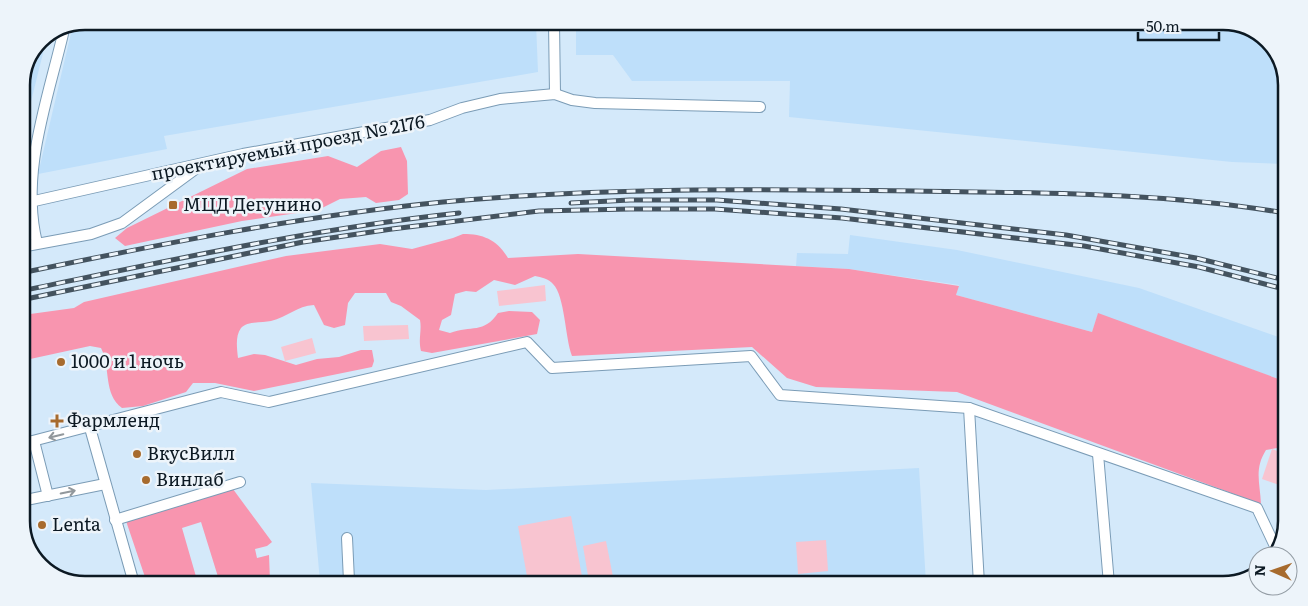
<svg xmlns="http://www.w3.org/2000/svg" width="1308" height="606" viewBox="0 0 1308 606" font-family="Literata,serif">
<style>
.built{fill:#bedffa}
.green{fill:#f8c4d0}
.forest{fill:#f895af}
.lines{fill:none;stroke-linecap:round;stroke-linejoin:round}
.minor-casing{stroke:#7b9cb6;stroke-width:12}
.minor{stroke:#fff;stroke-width:10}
.rail-casing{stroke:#44535f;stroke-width:5}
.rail{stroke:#edf4fa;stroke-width:3;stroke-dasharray:9;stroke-linecap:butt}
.oneway{stroke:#92989c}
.poi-dot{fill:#a76b2e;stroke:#edf4fa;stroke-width:2}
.labels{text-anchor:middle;stroke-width:5;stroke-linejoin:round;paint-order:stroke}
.street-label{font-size:18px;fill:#0c1923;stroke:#edf4fa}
.poi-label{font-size:18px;fill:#0c1923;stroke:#edf4fa;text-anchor:start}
.rim{fill:none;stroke:#0c1923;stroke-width:2.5}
</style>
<rect width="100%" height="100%" fill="#d4e9fa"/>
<g class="built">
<polygon points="85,21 536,23 538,72 164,136 167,149 38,174 71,33 62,31"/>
<polygon points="576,23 1248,26 1276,49 1287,81 1286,164 1232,162 789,117 790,81 632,81 613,55 576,55"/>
<polygon points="47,37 21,142 21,81 40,40"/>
<polygon points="850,235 957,250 1139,288 1284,339 1284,381 1098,314 1092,332 956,295 959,285 849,269 796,266 797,253 848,254"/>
<polygon points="919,468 926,583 320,581 311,483 486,490"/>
</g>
<g class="green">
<polygon points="545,285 546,301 499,306 497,291"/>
<polygon points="408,325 409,339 364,341 363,326"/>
<polygon points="312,338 316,353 285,361 281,347"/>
<polygon points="1272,449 1283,453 1282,486 1262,479"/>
<polygon points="571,516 583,582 528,582 518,526"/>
<polygon points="826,540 828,571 798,574 796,542"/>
<polygon points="606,541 614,582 589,582 583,546"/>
</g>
<g class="forest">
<polygon points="401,147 407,161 408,194 399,200 376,203 366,197 340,199 318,210 242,221 125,246 115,238 127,228 247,169 328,156 357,167 381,151"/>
<path d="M463,234C484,234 497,240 508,258L578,254L849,269L959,286L956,295L1092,332L1098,313L1284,381L1283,447L1266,450C1254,469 1260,483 1261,504L957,392L816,387L787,378L752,347L572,356C565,338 565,296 553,284C549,279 541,277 535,276L515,285L494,280L476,292L466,291L455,294L451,315L442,320L439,330L450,333C471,325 484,334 498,313L509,311L532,312L540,320L537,334L432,353L421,351C418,339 422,331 420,320L401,306L391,302L386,293H355L348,303L345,325L334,328L324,325L314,305C297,306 287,317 271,321C262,323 247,321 241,328C235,336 237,349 238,358L254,354L265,355L296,365L317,359L339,357L361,350H372L374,361L372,367L254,391L215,383H193L186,392L143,406L122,408C103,394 111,368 101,348L90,346L21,361V311L23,315L74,308L84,302L286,256L380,244L412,249L453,238Z"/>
<polygon points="230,485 272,542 267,546 255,549 257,558 269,555 270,581 219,580 201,522 182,528 197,580 146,580 125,518"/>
</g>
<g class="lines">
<g class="minor-casing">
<g id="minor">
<polyline points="554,23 555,94"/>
<polyline points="21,204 243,154 430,120 462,108 500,99 555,94 572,100 595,103 760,107"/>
<path d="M37,243C20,174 47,102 63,34"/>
<polyline points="21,247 91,234 122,223 201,165"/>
<polyline points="969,408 979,584"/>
<polyline points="90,428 133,580"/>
<polyline points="34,441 48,496"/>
<polyline points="21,444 221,392 269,402 527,342 552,368 751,356 780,395 969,408 1257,508 1274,544 1281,547"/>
<polyline points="1098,454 1109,584"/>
<polyline points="21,501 105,484"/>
<polyline points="115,520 240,482"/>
<polyline points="347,538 349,581"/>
<polyline points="1150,584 1161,584"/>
</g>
</g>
<use href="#minor" class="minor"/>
<g class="rail-casing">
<g id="rail">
<polyline points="571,203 630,200 717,200 841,209 1066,235 1196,258 1285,280"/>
<path d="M21,273C161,244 301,216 443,202C601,187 758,189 916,191C1039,193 1163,192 1285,213"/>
<path d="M21,291C167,261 311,229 459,213"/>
<polyline points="21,300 303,242 392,229 539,211 630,209 715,209 842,218 1084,246 1199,267 1284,289"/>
</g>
</g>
<use href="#rail" class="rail"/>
</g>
<defs><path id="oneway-shaft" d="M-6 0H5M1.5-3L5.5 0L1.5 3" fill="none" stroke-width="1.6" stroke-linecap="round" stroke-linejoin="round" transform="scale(1.25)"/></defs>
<g class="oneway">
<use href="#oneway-shaft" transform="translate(56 436) rotate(167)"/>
<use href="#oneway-shaft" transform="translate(68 492) rotate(-12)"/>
</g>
<g class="poi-dot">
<rect x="168" y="200" width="10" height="10" rx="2.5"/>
<circle cx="61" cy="362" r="5"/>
<path d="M54.5 413.5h5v5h5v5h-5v5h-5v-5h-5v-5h5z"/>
<circle cx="137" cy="454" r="5"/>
<circle cx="146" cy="480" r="5"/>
<circle cx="42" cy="525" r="5"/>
</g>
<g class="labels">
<g class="street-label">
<text transform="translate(288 148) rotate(-11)" y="6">проектируемый проезд № 2176</text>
</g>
<g class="poi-label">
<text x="183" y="211">МЦД Дегунино</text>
<text x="71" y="368">1000 и 1 ночь</text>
<text x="67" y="427">Фармленд</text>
<text x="147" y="460">ВкусВилл</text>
<text x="156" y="486">Винлаб</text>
<text x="52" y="531">Lenta</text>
</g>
</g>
<path d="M0 0H1308V606H0ZM85 30H1223A55 55 0 0 1 1278 85V521A55 55 0 0 1 1223 576H85A55 55 0 0 1 30 521V85A55 55 0 0 1 85 30Z" fill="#edf4fa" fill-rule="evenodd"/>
<path class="rim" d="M85 30H1223A55 55 0 0 1 1278 85V521A55 55 0 0 1 1223 576H85A55 55 0 0 1 30 521V85A55 55 0 0 1 85 30Z"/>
<g transform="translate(1273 571) rotate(272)"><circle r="24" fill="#edf4fa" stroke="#939ca4"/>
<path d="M0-4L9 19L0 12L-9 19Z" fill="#a76b2e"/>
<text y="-8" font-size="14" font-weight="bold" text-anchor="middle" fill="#0c1923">N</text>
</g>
<path d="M1138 32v8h81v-8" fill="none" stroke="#0c1923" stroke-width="2.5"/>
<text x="1146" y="32" font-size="15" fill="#0c1923" stroke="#edf4fa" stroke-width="4" paint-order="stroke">50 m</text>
</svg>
